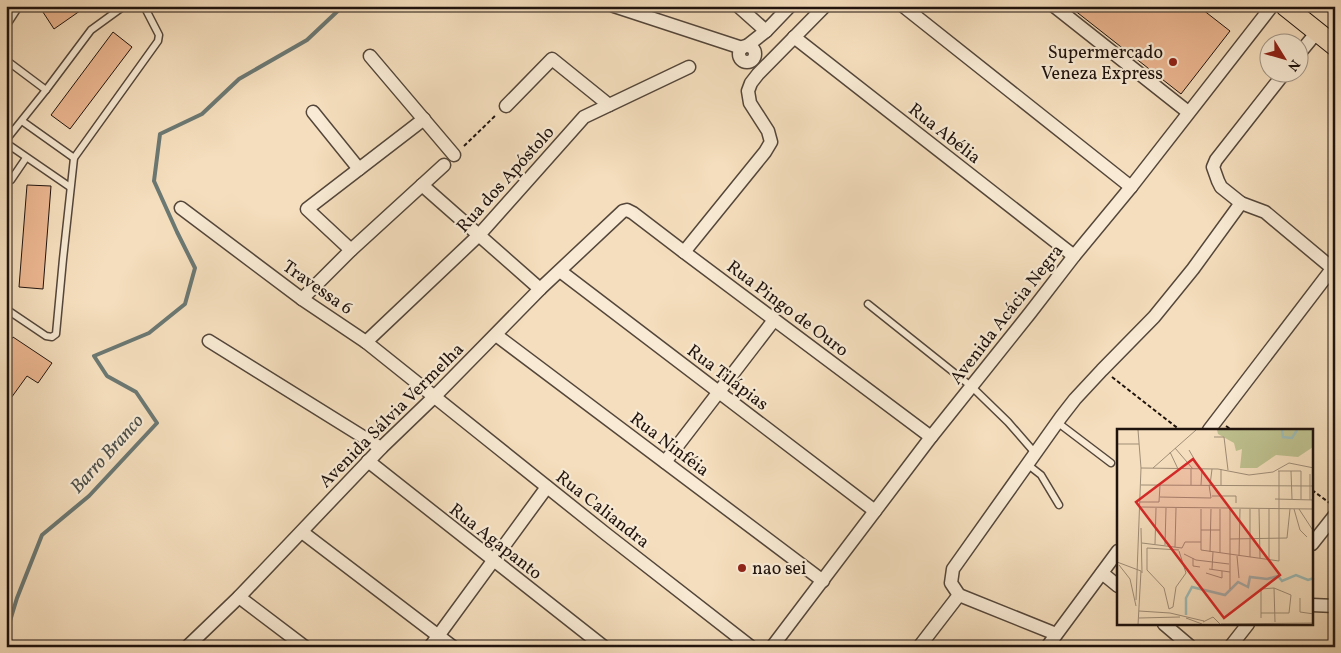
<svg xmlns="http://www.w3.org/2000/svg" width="1341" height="653" viewBox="0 0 1341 653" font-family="Vollkorn,serif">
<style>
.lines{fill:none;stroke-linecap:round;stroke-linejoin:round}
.stream{stroke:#6b7873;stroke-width:4}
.building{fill:#ecb791;stroke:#1f130e}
.service-casing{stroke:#54463a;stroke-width:9}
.minor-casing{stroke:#54463a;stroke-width:15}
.primary-casing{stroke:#1f130e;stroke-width:21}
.path{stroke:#1f130e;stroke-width:2;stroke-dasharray:4 2.5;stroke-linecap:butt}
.service{stroke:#f8ead4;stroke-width:6}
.minor{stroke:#f8ead4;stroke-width:12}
.primary{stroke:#f5debd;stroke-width:19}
.poi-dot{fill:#8f2418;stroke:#f8ead4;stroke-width:2}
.labels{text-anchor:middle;stroke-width:4.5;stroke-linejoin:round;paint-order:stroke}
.poi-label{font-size:18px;fill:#1f130e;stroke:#f8ead4;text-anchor:end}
.street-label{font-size:18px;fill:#1f130e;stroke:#f8ead4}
.water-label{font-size:19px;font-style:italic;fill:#4b4e49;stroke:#f8ead4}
.inset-river{fill:none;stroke:#9dbbb6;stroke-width:2.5}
.inset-road{fill:none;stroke:#9f8d77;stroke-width:1}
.view{fill:#d62828;fill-opacity:0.15;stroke:#d62828;stroke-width:2.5}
.inset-edge{fill:none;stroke:#1f130e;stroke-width:2.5}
</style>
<rect width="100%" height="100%" fill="#f5debd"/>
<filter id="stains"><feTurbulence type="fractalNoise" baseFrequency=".004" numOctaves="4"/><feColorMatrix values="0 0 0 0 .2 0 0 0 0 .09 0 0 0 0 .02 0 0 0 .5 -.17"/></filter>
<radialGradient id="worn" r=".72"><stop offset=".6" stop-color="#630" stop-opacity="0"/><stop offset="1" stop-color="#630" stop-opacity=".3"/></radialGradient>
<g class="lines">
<polyline class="stream" points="6,634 17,598 42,535 89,496 157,423 136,392 107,376 94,356 149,333 185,304 195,268 177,232 154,181 160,134 202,114 239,79 307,40 343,6"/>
</g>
<g class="building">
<polygon points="39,6 87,6 54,29"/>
<polygon points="1069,6 1198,6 1230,31 1181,94"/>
<polygon points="113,32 132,47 70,129 51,115"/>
<polygon points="27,185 51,186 43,289 19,287"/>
<polygon points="13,337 52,363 38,383 27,376 6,405 6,338 10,341"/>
</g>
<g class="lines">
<g class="service-casing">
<g id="service">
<polyline points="6,26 19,6"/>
<polyline points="6,60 46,90"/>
<polyline points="22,121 74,158"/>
<polyline points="6,140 46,90 91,30 124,6"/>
<polyline points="6,143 70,187"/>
<polyline points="11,180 26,158"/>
<polyline points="868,304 972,387 1008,422 1035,453"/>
<polyline points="6,309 46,336 52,337 56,334 63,259 74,158 158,41 159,35 144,6"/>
<polyline points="1057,422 1111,463"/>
<polyline points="1027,464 1041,475 1059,505"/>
</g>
</g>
<g class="minor-casing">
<g id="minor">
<polyline points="614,6 742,48"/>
<polyline points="738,6 766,31"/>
<polyline points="903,6 1131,187"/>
<polyline points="1054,6 1188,112"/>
<polyline points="794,37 1074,256"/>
<polyline points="747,46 766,31 790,6"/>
<circle cx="747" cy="54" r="8"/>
<polyline points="1298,55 1317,32"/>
<polyline points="370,56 454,155"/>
<polyline points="1285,72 1216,160 1213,167 1218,181 1221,187 1241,203 1265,212 1332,268"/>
<polyline points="506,106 552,59 609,105"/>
<polyline points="313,112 359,169"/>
<polyline points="422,185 540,289"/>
<polyline points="181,208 302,299 366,342 606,534 751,647"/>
<polyline points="351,250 307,209 424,119"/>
<polyline points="684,252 765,152 771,142 768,131 750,103 748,91 751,83 758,74 825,6"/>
<polyline points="560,271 875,511"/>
<polyline points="302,299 351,250 444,165"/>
<polyline points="496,335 823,581"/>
<polyline points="209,341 381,448"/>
<polyline points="366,342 479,235 584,117 689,67"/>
<polyline points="1209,430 1335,265"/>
<polyline points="368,461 604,647"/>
<polyline points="665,462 774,320"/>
<polyline points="302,532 453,647"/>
<polyline points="1312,544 1335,515"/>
<polyline points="1102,573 1118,586"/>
<polyline points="239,597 305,647"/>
<polyline points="1312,605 1335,606"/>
<polyline points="1164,624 1191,647"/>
<polyline points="1056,634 959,595 951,583 953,569 1061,417 1075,399 1102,370 1154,317 1193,269 1241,203"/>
<polyline points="187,647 239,597 381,448 434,397 540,289 623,211 627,210 633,213 684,252 931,437"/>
<polyline points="430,647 547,487"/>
<polyline points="772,647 931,437 1030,313 1074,256 1131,187 1272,6"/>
<polyline points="919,647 959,595"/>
<polyline points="1047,647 1118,551"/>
<polyline points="1230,647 1248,624"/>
</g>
</g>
<g class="primary-casing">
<polyline id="primary" points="1285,6 1335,46"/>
</g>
<g class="path">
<polyline points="464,146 496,115"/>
<polyline points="1112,377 1180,430"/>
<polyline points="1226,426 1232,430"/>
<polyline points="1312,490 1331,504"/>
</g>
<use href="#service" class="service"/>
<use href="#minor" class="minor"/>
<use href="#primary" class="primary"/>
</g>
<g class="poi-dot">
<circle cx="1173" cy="62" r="5"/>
<circle cx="742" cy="568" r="5"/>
</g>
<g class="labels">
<g class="poi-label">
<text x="1163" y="58">Supermercado<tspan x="1163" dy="21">Veneza Express</tspan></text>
<text x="752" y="574" text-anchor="start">nao sei</text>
</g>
<g class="street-label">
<text transform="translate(945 133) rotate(38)" y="6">Rua Abélia</text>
<text transform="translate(505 179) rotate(-48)" y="6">Rua dos Apóstolo</text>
<text transform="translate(318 287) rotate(35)" y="6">Travessa 6</text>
<text transform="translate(788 308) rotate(37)" y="6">Rua Pingo de Ouro</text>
<text transform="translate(1006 314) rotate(-52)" y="6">Avenida Acácia Negra</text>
<text transform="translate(728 377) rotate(37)" y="6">Rua Tilápias</text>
<text transform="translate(391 415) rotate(-45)" y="6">Avenida Sálvia Vermelha</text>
<text transform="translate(670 444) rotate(37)" y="6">Rua Ninféia</text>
<text transform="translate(603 509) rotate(38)" y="6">Rua Caliandra</text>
<text transform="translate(496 541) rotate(38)" y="6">Rua Agapanto</text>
</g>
<g class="water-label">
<text transform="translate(106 453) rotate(-48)" y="7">Barro Branco</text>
</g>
</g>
<g transform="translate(1117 429)">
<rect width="196" height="196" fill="#f5debd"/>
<path d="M100,1H196V18L181,28L159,26L140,39H123L125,20L119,22L117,14L101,5Z" fill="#bec18f"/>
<path class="inset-river" d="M165,1L166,8L175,9L180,1M69,186V169L75,158L108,166L121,153L131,158L133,148L150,150L161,147L165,152L179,146L191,151L197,149"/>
<path class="inset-road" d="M97,8H107L111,41M0,15H22M58,19L76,40M72,21L83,40M53,23L61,40M24,39L101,40L132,46L156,43L172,34L197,39M36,39L79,1M74,40V56M161,42H184V70M174,42L175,70M24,56L197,57M84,56L85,40M93,56L95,40M104,56V40M95,67H119V74M43,68L94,69L92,56M158,70L197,71M193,71V45M23,73H42L43,56M23,78L197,80M84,80V121L162,132V42M103,80V124M142,80L143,129M152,80V131M177,80L183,101L190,108M182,80L197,103M24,99L25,144M84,101H103M113,110L170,109L173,80M25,114L65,119L68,113H84M38,115L39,79M48,116L49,79M58,118L59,79M62,121L30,119V141L47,159L52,180L56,178L59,158L69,144L62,122M93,123L94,80M67,125L79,131L112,135M120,127L122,149M122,127L123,80M133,128V80M76,129V137L83,138M0,133L24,142L21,196M2,136L13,150L19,177M92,140L113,143M95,140L96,123M89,144L105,149V142M157,159L158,193M113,160V80M183,169V183L197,185M19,171L24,39L21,1M22,182L53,184L87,192M22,189L63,188M69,189L85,195M144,189V160L157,159L174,166L172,184H144M86,193L96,188L104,196M104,195L197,194M147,196H178"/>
<path class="view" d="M76,30L163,146L107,189L19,73Z"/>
<rect width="196" height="196" class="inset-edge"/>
</g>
<rect width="1341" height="653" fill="none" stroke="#f5debd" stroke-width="25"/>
<rect x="8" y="8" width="1326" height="638" fill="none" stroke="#1f130e" stroke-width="2.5"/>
<rect x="12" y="12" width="1316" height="628" fill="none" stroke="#1f130e"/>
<g transform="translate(1284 58) rotate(127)"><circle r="24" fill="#f8ead4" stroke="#a19485"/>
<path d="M0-4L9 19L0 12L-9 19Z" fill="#8f2418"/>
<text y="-8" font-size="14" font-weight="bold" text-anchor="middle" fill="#1f130e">N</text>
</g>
<rect width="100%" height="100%" filter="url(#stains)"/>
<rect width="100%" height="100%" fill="url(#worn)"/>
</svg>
